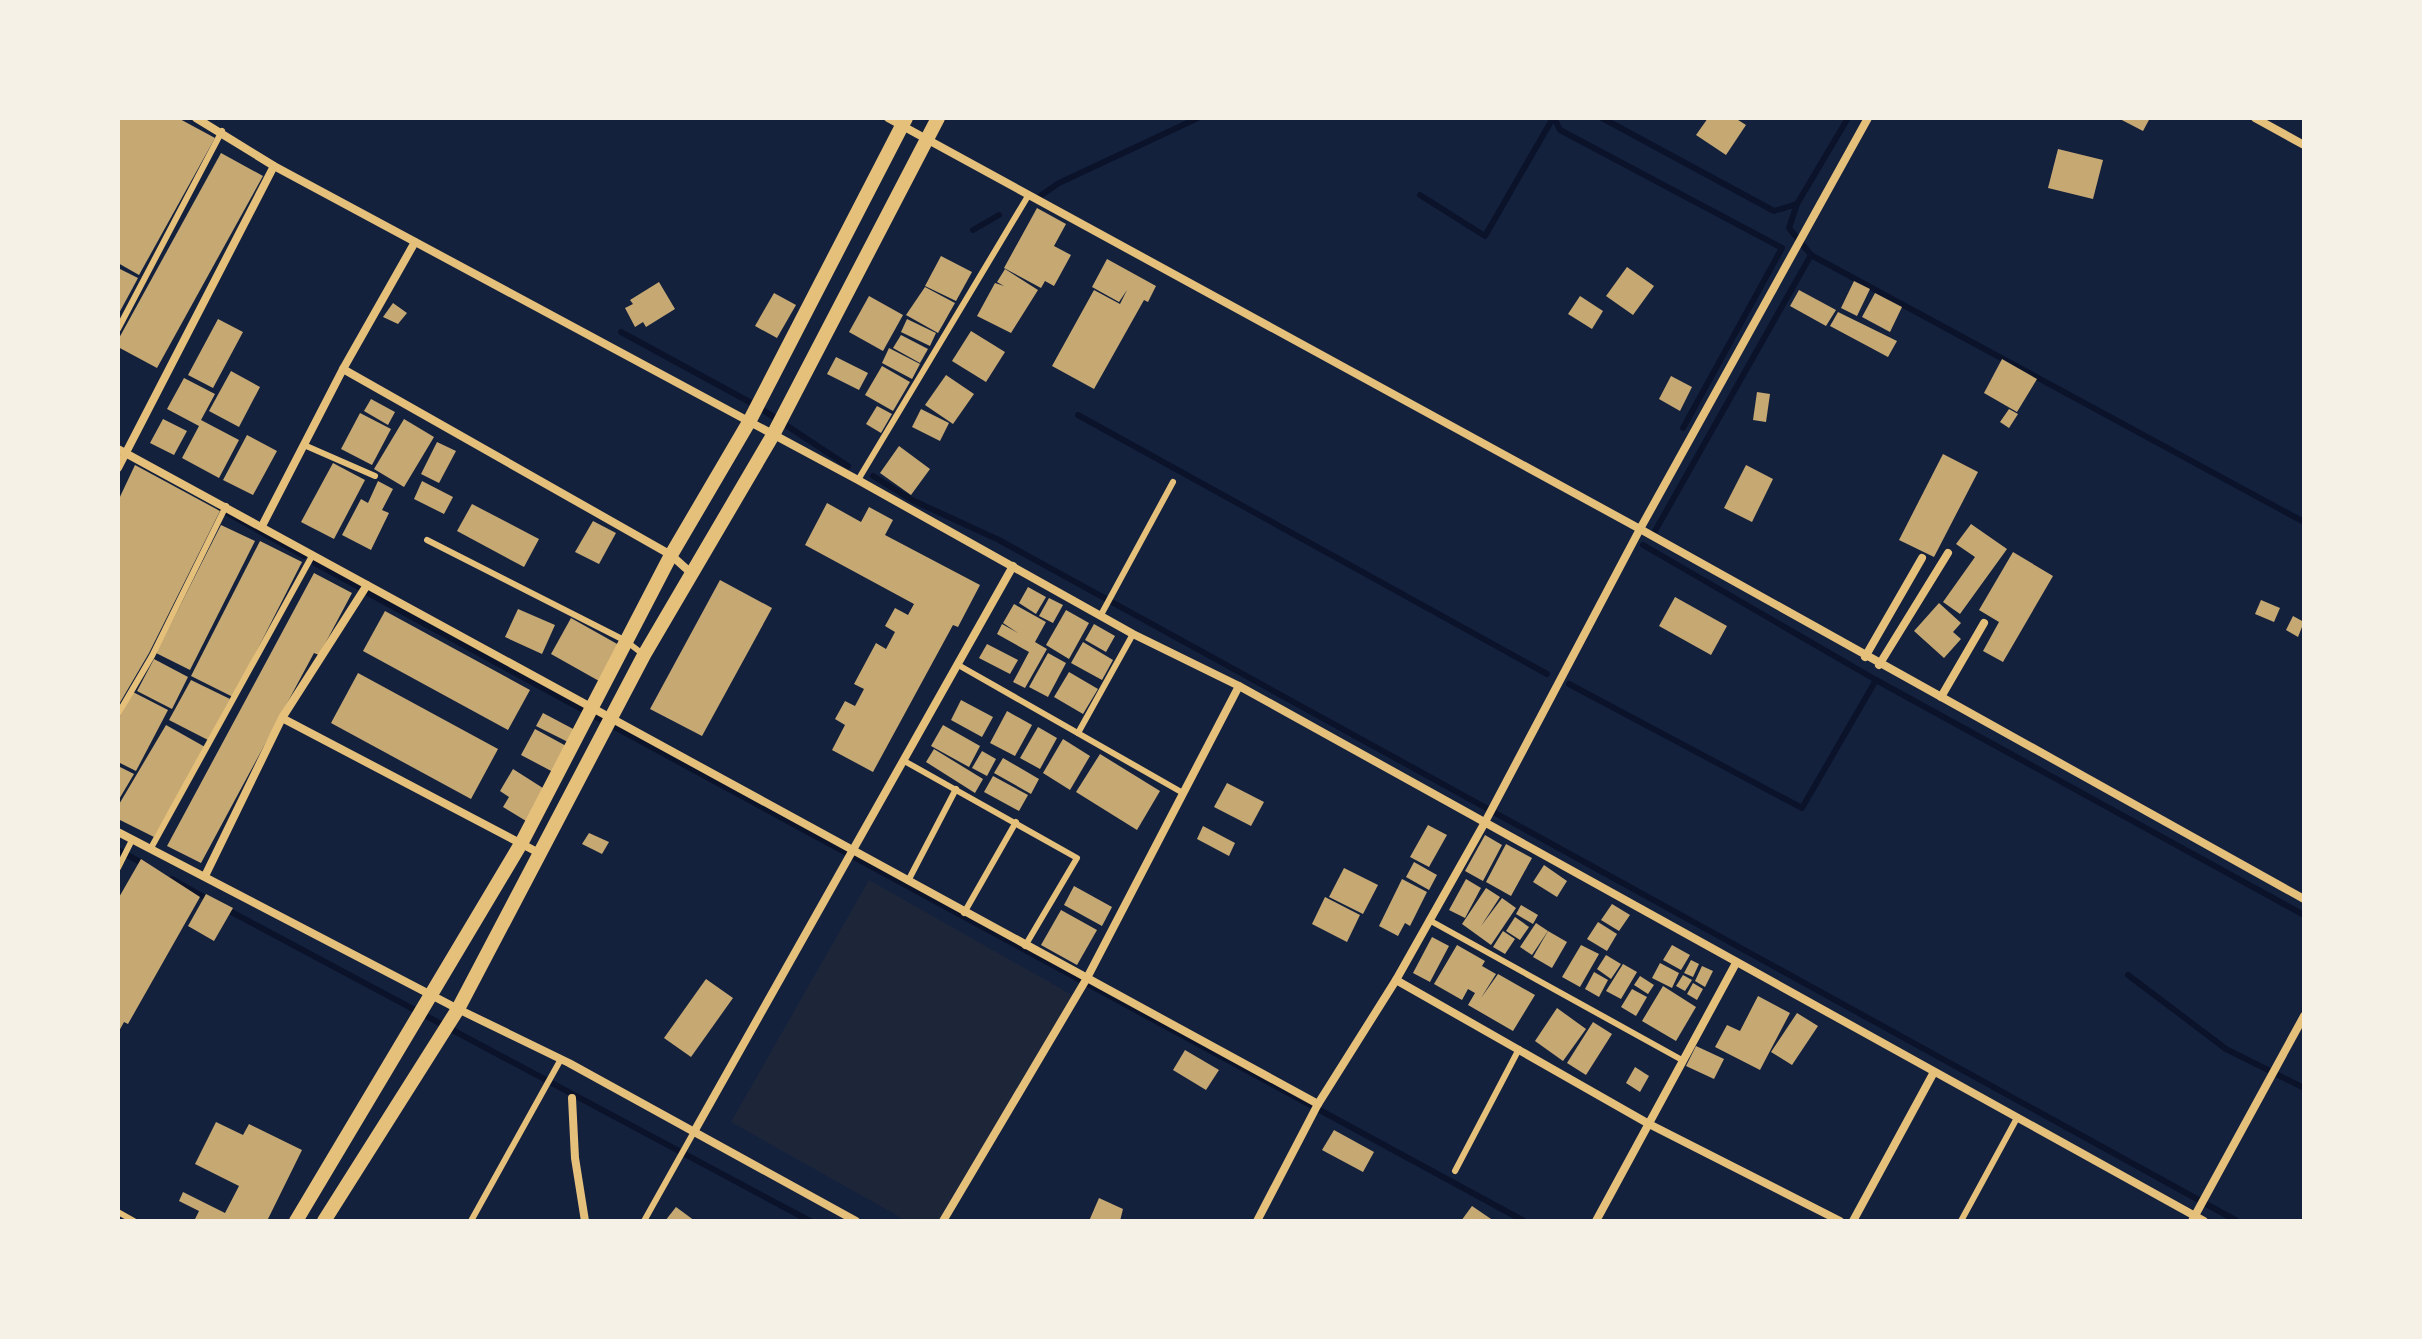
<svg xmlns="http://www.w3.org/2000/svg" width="2422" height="1339" viewBox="0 0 2422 1339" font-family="Jost,sans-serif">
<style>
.green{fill:#1d2539}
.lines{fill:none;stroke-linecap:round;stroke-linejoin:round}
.stream{stroke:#0b132b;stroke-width:6}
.building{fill:#c6a872}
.service{stroke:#e5c07b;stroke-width:6}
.minor{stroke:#e5c07b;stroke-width:8}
.tertiary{stroke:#e5c07b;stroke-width:14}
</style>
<rect width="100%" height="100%" fill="#14213d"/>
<polygon class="green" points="869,880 1079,999 947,1221 907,1221 731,1122"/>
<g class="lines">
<g class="stream">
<polyline points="1554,118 1560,130 1782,248 1683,428"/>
<polyline points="1602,118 1774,211 1797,204"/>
<polyline points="1848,118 1797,204 1789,228 1811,255 2304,522"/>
<polyline points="1420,195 1485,236 1553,118"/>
<polyline points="1040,196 1059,183 1198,118"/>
<polyline points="973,230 999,215"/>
<polyline points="621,332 757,406 848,466"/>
<polyline points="1078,415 1547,674"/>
<polyline points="873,476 912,500 999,540 2237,1221"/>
<polyline points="220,509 304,556"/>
<polyline points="1655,531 1811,255"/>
<polyline points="1643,545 1876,680 2304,915"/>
<polyline points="315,563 359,587"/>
<polyline points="368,593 1524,1221"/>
<polyline points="1569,684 1802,808 1876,680"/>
<polyline points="118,850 144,864"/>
<polyline points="172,879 211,901"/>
<polyline points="224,908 810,1221"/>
<polyline points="2128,975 2226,1049 2304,1088"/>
</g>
</g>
<g class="building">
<polygon points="118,118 178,118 215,138 139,275 118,263"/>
<polygon points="1708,118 1735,118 1746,125 1726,155 1696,135"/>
<polygon points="2118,118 2150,118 2143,131"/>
<polygon points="2058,149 2103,160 2093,199 2048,188"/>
<polygon points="221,153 263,176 157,368 118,347 118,340"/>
<polygon points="1037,208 1066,224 1054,246 1071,255 1054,286 1045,281 1041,288 1004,268"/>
<polygon points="941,256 972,272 956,301 925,286"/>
<polygon points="1107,259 1156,286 1148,302 1144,300 1094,389 1052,366 1094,290 1120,304 1127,290 1119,302 1092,287"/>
<polygon points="1627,267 1654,286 1633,315 1606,296"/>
<polygon points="118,268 138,278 118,315"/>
<polygon points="1005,269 1038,290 1011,333 977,316 995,283 1004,286 997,282"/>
<polygon points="1854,281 1870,289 1857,316 1841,308"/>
<polygon points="659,282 675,309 646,327 643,322 635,327 625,308 633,304 630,300"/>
<polygon points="925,287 955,303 938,333 906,315"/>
<polygon points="1799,290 1836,310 1826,326 1790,306"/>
<polygon points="774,293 796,305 777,338 755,326"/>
<polygon points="1875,293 1902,307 1890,332 1862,317"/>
<polygon points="869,296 903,315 883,351 849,332"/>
<polygon points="1580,296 1603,311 1592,329 1568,314"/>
<polygon points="393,303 407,313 398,324 383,317"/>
<polygon points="1838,312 1897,341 1888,357 1830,326"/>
<polygon points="218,319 243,332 213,388 188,375"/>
<polygon points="907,319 936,333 930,346 901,332"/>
<polygon points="971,331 1005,352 986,382 952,361"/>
<polygon points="901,335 928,349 920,363 893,348"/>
<polygon points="889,348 920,364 912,379 882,363"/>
<polygon points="836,357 868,373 859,390 827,374"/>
<polygon points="2002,359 2037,379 2017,412 1984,393"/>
<polygon points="882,366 910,382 893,411 865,395"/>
<polygon points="231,371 260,387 239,427 209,411"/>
<polygon points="946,375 974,394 953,424 925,405"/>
<polygon points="1671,376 1692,387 1680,411 1659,399"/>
<polygon points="184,378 215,394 201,420 239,440 219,478 182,458 199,426 167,409"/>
<polygon points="1757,392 1770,394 1766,422 1753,420"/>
<polygon points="371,399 395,412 388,425 364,411"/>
<polygon points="877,406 892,414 881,433 866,424"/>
<polygon points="921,409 949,423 940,441 912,427"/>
<polygon points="2009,409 2018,414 2009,428 2000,422"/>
<polygon points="360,413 391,429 372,465 341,449"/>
<polygon points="163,419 187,431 174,455 150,443"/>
<polygon points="404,419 434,437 404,487 374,469"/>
<polygon points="247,435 277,451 253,495 223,480"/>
<polygon points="437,442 456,451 439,483 421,474"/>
<polygon points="899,446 930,469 911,495 880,473"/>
<polygon points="1943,454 1978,472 1934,557 1899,540"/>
<polygon points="333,463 365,480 334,539 301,522"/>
<polygon points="135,465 220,511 149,653 118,706 118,501"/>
<polygon points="1746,465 1773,479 1752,522 1724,508"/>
<polygon points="378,481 393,489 382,510 389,513 371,550 342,535 361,499 368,503"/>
<polygon points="422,481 453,497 444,514 414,499"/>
<polygon points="827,503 861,522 869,507 893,520 885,535 980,585 958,627 953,625 873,772 832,750 845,725 835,719 845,701 855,706 864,689 854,684 876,643 886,649 895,632 885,626 895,608 908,615 914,604 805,545"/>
<polygon points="472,504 539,539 524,567 457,531"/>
<polygon points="593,521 616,533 599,564 575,552"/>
<polygon points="1971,524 2007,549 1960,614 1943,602 1975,557 1956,544"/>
<polygon points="221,525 255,541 190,670 156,653"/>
<polygon points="260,541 302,562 233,697 191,676"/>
<polygon points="2013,552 2053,576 2003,662 1983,651 1999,622 1979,610"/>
<polygon points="314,573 352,593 319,655 314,653 201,863 167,846"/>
<polygon points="720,580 772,608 702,736 650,709"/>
<polygon points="1028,587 1046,597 1036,614 1019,603"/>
<polygon points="1675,597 1727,626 1711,655 1659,626"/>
<polygon points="1049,598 1063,605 1053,623 1039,616"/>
<polygon points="2261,600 2280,608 2274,622 2255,614"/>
<polygon points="1939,603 1961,623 1953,632 1961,639 1944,658 1914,631"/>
<polygon points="1014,604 1046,622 1035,642 1047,649 1025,688 1013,682 1029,652 997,634 1002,624 1018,633 1003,623"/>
<polygon points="518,609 555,625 542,654 505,637"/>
<polygon points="1066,610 1089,623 1069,659 1046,645"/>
<polygon points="385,611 530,690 508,730 363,651"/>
<polygon points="2293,616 2304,622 2298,637 2286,630"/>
<polygon points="571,618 619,645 599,681 551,654"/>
<polygon points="1094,624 1115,636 1106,652 1085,640"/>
<polygon points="1083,642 1113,660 1102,680 1071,663"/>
<polygon points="987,644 1018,660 1010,674 979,658"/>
<polygon points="1048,653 1066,663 1048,697 1029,687"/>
<polygon points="154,659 188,677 172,709 137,691"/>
<polygon points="1069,672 1098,689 1083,714 1054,697"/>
<polygon points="358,673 498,749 471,799 331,723"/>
<polygon points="191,680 230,699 208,740 169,720"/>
<polygon points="133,692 168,710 136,771 118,762 118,720"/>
<polygon points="961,700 993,717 982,737 951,720"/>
<polygon points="1007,711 1032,725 1015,756 990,743"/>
<polygon points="543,713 577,731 570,743 536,726"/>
<polygon points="166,725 205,747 154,837 118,819 118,806"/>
<polygon points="943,725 980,746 969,767 931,746"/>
<polygon points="1038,727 1057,738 1040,769 1020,758"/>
<polygon points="535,729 568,747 555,773 521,755"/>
<polygon points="1063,739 1090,756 1070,790 1043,773"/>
<polygon points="934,749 983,779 975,793 926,762"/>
<polygon points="982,751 996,759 987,776 972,768"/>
<polygon points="1100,754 1160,791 1137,830 1076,792"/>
<polygon points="1003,758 1039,779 1031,794 994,773"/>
<polygon points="118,766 134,774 118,801"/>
<polygon points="513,769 546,790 526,821 503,807 509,797 500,791"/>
<polygon points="993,776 1028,795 1019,811 984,792"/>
<polygon points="1227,783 1264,802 1251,826 1214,807"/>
<polygon points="1428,825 1447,835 1429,867 1410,857"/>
<polygon points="1203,826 1235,843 1229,856 1197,839"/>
<polygon points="589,833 609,842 602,854 582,844"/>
<polygon points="1485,835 1502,845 1483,881 1465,871"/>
<polygon points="1506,844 1532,858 1511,896 1486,882"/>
<polygon points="141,859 200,897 128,1024 124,1022 118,1033 118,899"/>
<polygon points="1414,862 1437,875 1429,890 1406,877"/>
<polygon points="1544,865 1567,881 1557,897 1533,882"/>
<polygon points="1344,868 1378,885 1363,914 1329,897"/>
<polygon points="1402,879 1427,892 1410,926 1405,923 1398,936 1379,926"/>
<polygon points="1466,879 1481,888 1465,918 1449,910"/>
<polygon points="1074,886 1112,907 1102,926 1064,905"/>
<polygon points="1486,888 1500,897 1481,926 1502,898 1516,908 1491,945 1462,924"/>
<polygon points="206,894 233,908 214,941 188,926"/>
<polygon points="1325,897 1360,915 1347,942 1312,924"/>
<polygon points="1612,904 1630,915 1619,931 1601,920"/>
<polygon points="1521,905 1538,915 1533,924 1516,914"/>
<polygon points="1061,910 1097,930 1077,965 1041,945"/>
<polygon points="1515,917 1529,927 1520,940 1506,931"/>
<polygon points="1598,922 1617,934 1607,951 1587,939"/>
<polygon points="1536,923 1548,931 1532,955 1520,947"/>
<polygon points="1503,931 1515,939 1505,954 1493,947"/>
<polygon points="1548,931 1567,942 1552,968 1533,957"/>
<polygon points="1432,937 1449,946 1430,982 1413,973"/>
<polygon points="1457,945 1485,961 1482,966 1496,974 1481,998 1498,974 1535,995 1513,1031 1468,1005 1475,993 1468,989 1462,1000 1434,984"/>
<polygon points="1581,945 1599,954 1580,987 1562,977"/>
<polygon points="1672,945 1690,955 1681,970 1663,960"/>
<polygon points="1606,955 1621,964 1611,979 1597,969"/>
<polygon points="1691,960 1699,964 1693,977 1684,973"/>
<polygon points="1660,963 1679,973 1672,988 1652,978"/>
<polygon points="1623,964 1637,972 1621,999 1606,991"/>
<polygon points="1702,966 1713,971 1705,987 1695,981"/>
<polygon points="1594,972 1608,980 1599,997 1585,989"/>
<polygon points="1683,975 1692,980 1685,991 1676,986"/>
<polygon points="1640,976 1654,985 1648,994 1634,985"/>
<polygon points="706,979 733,998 691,1057 664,1038"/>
<polygon points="1693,983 1703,989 1697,1000 1687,994"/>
<polygon points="1663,986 1696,1007 1676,1041 1642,1021"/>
<polygon points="1632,989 1647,997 1636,1016 1621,1007"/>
<polygon points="1758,996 1790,1013 1760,1070 1715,1047 1727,1025 1740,1031"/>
<polygon points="1557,1008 1586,1029 1563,1061 1535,1041"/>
<polygon points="1797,1013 1818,1026 1792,1065 1771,1052"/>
<polygon points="1593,1022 1612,1034 1586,1075 1567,1063"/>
<polygon points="1696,1046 1724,1059 1714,1079 1686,1066"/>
<polygon points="1185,1050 1219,1070 1206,1090 1173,1070"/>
<polygon points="1635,1067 1649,1076 1640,1092 1626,1083"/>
<polygon points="216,1122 243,1135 249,1124 302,1150 267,1221 194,1221 199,1211 179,1201 183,1192 225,1213 239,1186 195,1164"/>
<polygon points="1334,1130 1374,1152 1363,1172 1322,1150"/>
<polygon points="1099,1198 1123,1209 1120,1221 1089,1221"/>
<polygon points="1472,1206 1494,1221 1461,1221"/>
<polygon points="676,1207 695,1221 665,1221"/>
</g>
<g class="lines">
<g class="service">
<polyline points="118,329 222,131"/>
<polyline points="304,445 375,476"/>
<polyline points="858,480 1028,196"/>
<polyline points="427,540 626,641 644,655"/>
<polyline points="1102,613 1173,482"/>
<polyline points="960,666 1183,793"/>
<polyline points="118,714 152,656 226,506"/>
<polyline points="1078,733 1133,634"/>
<polyline points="906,762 1077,858 1025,946"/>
<polyline points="151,848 312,556"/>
<polyline points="118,868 132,840"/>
<polyline points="908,881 956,789"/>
<polyline points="964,913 1016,822"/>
<polyline points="1429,920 1682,1060"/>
<polyline points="1455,1171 1519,1049"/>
<polyline points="118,1212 134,1221"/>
<polyline points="471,1221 561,1059"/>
<polyline points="644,1221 695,1130"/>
<polyline points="1961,1221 2017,1118"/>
</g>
<g class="minor">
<polyline points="196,118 274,166 858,480 1133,634 1239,686 2204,1221"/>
<polyline points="888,118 1640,529 2304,899"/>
<polyline points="2255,118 2304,145"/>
<polyline points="343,369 671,555 691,573"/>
<polyline points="118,449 1318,1104"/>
<polyline points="118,468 274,166"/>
<polyline points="262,526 343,369 415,242"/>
<polyline points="1865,657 1922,558"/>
<polyline points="1879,665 1948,553"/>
<polyline points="1941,697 1984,623"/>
<polyline points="282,718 541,854"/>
<polyline points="118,832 458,1009 569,1063 856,1221"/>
<polyline points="205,876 282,718 367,585"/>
<polyline points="1396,980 1649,1124 1840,1221"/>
<polyline points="572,1098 575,1158 585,1221"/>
<polyline points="695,1130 1013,566"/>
<polyline points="943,1221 1087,978 1239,686"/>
<polyline points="1257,1221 1318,1104 1396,980 1484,824 1640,529 1868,118"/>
<polyline points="1596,1221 1736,963"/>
<polyline points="1853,1221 1934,1072"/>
<polyline points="2192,1221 2304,1016"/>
</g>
<g class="tertiary">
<polyline points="296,1221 522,842 671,555 749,422 906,118"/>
<polyline points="324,1221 458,1009 644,655 773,435 938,118"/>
</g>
</g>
<rect width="2422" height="1339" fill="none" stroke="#f6f1e7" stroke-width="240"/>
</svg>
